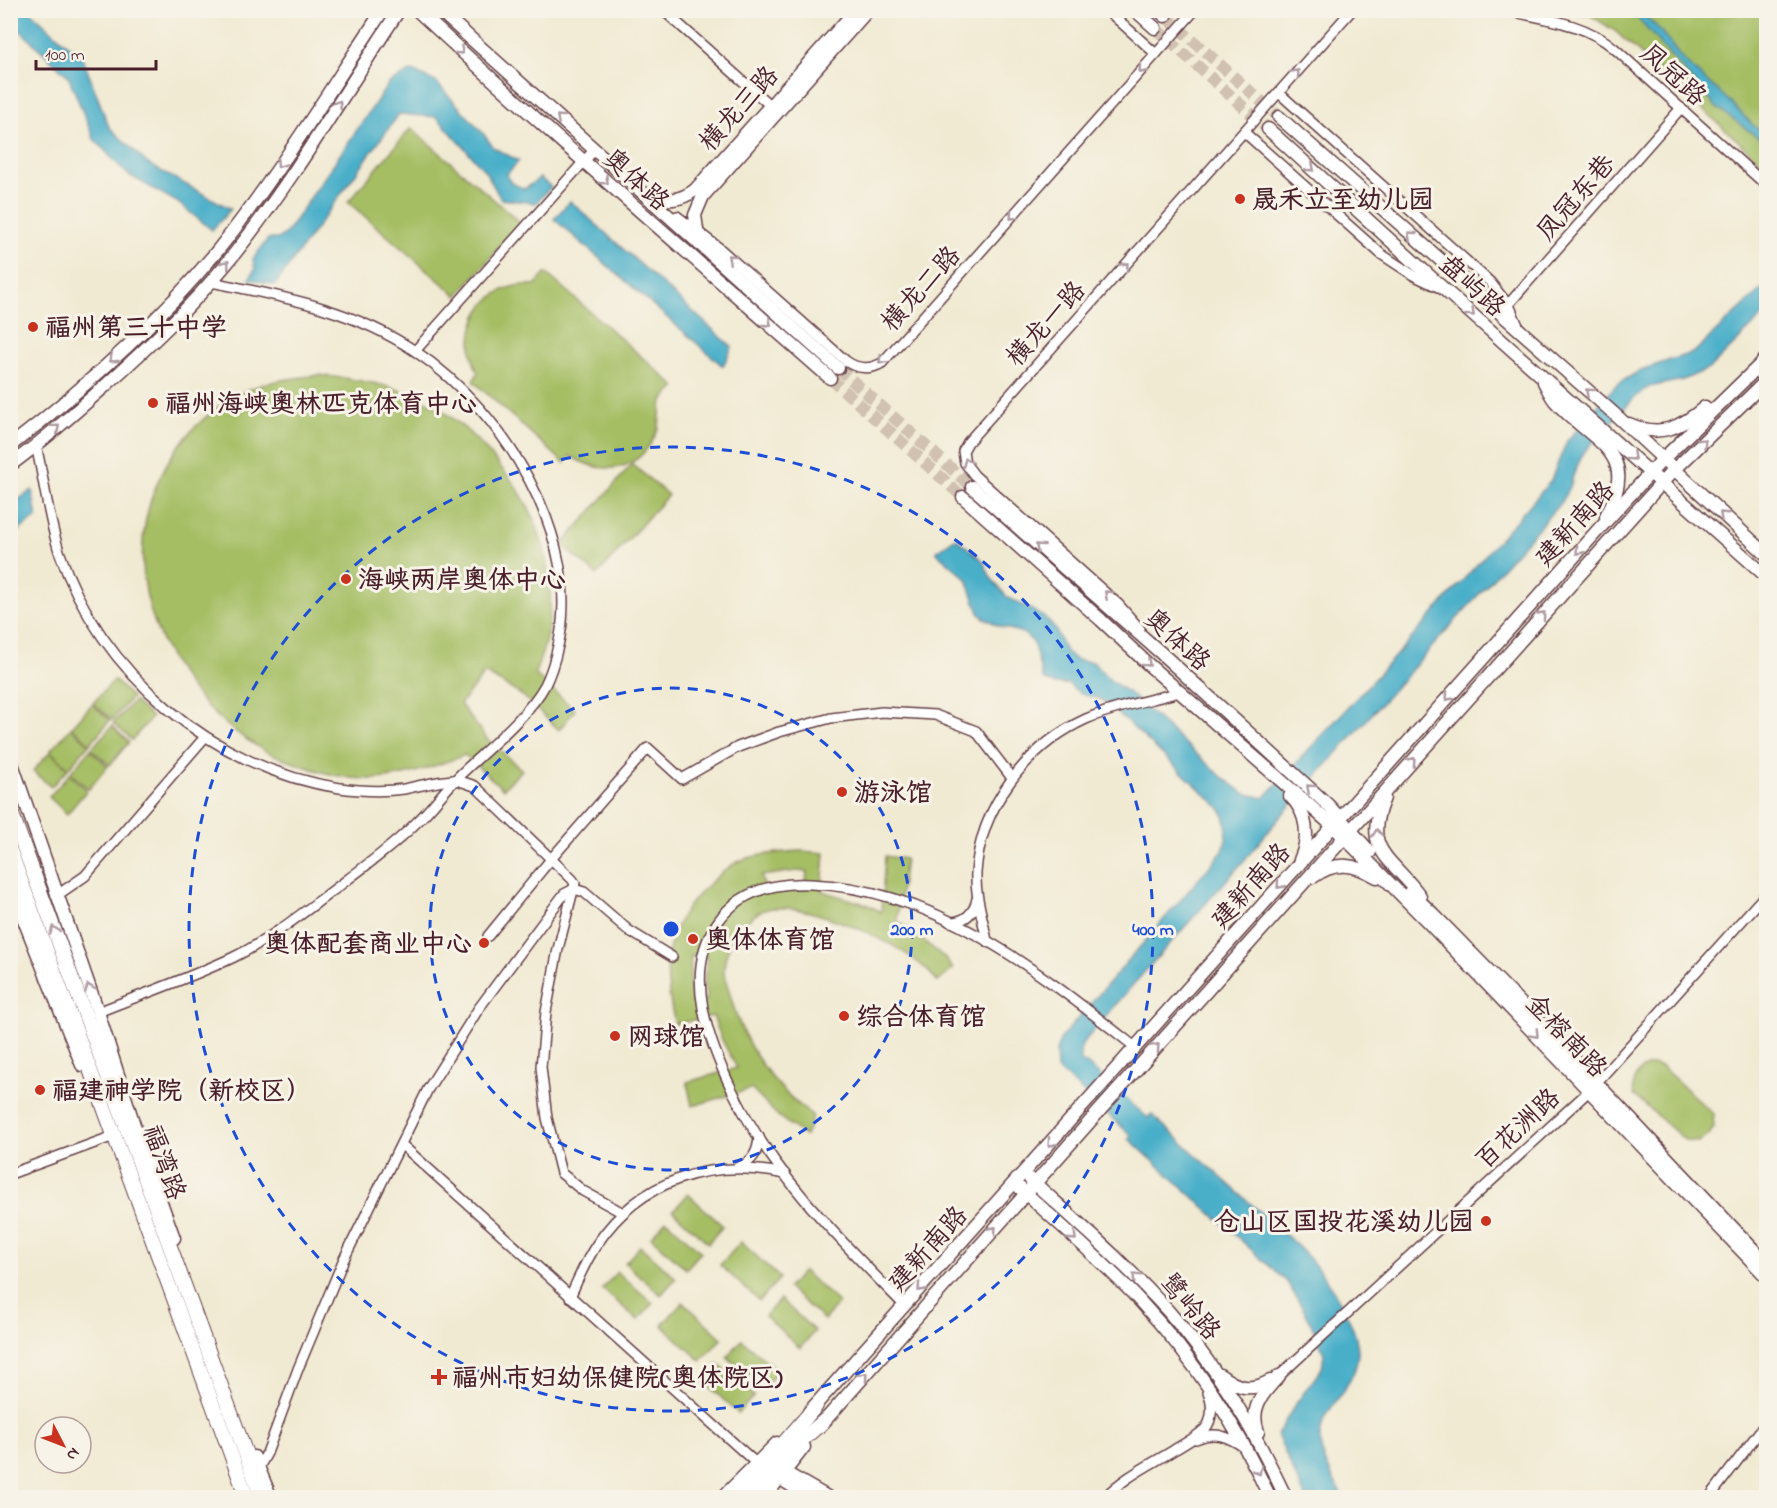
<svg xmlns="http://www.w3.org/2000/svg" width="1777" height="1508" viewBox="0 0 1777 1508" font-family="'Indie Flower','LXGW WenKai TC',sans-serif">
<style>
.green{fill:#a5be64;stroke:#786e48;stroke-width:1.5;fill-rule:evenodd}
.water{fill:#4aafc9;stroke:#4a677a;stroke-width:1.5}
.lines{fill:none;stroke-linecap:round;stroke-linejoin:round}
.major-tunnel{stroke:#d0c1b1;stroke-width:12;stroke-dasharray:12 6;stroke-linecap:butt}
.minor-casing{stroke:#633d44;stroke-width:12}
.major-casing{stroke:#633d44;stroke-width:15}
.highway-casing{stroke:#633d44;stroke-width:16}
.minor{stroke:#fff;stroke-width:9}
.major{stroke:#fff;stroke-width:12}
.highway{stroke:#fff;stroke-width:14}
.oneway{stroke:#ae9aa0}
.ring{fill:none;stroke:#1d4ed8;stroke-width:3;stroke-dasharray:10 8}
.poi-dot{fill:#c8321e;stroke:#f7f3e8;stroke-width:2}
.labels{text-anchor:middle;stroke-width:6;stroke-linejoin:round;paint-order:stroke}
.street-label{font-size:26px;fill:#4a1f2b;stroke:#f7f3e8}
.poi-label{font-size:26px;font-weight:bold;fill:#4a1f2b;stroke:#f7f3e8;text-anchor:start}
.centre{fill:#1d4ed8;stroke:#f7f3e8;stroke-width:3}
.ring-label{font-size:18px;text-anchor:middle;font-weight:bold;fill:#1d4ed8;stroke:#f7f3e8;stroke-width:6;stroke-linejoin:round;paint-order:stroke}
</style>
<rect width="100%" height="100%" fill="#f7f3e8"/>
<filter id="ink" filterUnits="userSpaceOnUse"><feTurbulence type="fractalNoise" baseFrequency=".0167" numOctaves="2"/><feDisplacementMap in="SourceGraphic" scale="12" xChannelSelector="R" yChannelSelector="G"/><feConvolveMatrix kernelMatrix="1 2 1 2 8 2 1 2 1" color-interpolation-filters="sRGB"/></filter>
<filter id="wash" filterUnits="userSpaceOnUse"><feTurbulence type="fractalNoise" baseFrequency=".008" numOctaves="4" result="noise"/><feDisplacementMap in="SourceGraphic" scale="24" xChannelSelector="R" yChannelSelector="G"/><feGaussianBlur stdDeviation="1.35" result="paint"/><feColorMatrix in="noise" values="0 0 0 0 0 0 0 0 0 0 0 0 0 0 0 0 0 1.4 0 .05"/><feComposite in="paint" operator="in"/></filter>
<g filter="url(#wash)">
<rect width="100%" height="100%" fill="#f1ead3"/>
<g class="green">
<polygon points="1572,11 1766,11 1766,166 1615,31 1590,15"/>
<polygon points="411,128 521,223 457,296 348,202"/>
<path d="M546,273L676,387C672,391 666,396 663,401C659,408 661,420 658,429C641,471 607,478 570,456L564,463L473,381L478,373C457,330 485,280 535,285Z"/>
<path d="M319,375C353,379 386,383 417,397C449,411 473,434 495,460C503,471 513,481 520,493C545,532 556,589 547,634C545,648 539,661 535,674L575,710L559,730L523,696L485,673L460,704L487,739L522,770L503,789L465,755C435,766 405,778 373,779C345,780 315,771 289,761C280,757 269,754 260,748C168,695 112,578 160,477C178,439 210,407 248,390C271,380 295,378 319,375Z"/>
<polygon points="632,464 668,495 597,575 562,545"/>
<polygon points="114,680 132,697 112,720 93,703"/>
<polygon points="134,701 152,717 132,740 113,723"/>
<polygon points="92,704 110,720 90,744 72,727"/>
<polygon points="112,726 129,742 110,765 91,749"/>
<polygon points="71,728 89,744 69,768 50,751"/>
<polygon points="90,750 108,766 89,789 70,773"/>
<polygon points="50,752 68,769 51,787 33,771"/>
<polygon points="69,774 87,790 67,814 49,797"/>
<path d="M801,851L825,853L822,891L868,905L881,912L885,856L905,859L897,920L944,957L953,969L938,982C917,956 889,943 859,929C835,919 794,903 767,909C756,912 745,922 739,931C730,942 725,953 724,968C723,976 728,986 730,994C742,1044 772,1086 813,1116L805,1136L779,1117L751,1089L692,1106L687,1082L737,1068L722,1040L713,1016L675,1024C661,968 663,926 708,885C718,876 729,865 742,860C757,854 784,852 801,851ZM796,871L807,872L805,889L789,888L766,891L761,876ZM691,956L707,958L704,983L707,1000L692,1003L690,983Z"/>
<path d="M1653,1065L1662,1067L1713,1114L1714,1127L1709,1135L1699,1142L1686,1141L1634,1095C1630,1080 1637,1068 1653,1065Z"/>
<polygon points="688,1194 723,1226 708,1243 673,1211"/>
<polygon points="666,1220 701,1252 686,1269 651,1237"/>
<polygon points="741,1242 780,1278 759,1301 720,1265"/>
<polygon points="640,1246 676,1278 661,1295 625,1263"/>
<polygon points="803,1271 839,1303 824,1320 788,1288"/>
<polygon points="617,1272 653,1303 638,1320 602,1289"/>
<polygon points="780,1299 815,1331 800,1348 765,1316"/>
<polygon points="683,1302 722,1338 701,1361 662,1325"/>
<polygon points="742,1340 778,1371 763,1388 727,1357"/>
<polygon points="718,1364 754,1396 738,1413 703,1381"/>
</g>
<g class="water">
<polygon points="10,11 30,11 83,59 109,127 148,164 231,209 212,230 177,202 127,174 94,139 68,76 11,22"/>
<polygon points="1631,11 1640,11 1660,30 1682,59 1727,99 1753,125 1766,135 1766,143 1715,106"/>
<polygon points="412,71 436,82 482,132 494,148 519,161 507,174 510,182 524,189 540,178 551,187 536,203 501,199 485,171 437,117 399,114 275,285 249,279 255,269 253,259 268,239 278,239 287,232 389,83"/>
<polygon points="570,201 732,347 723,366 554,219"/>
<path d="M1766,285V313L1710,368L1683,380L1649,387L1634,398L1583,453L1573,476L1571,485L1563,500L1281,816L1242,863L1132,986L1083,1043L1080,1051L1081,1061L1088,1065L1148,1118L1151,1114C1184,1144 1217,1174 1250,1203C1270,1221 1292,1239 1310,1259C1328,1280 1358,1325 1358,1352C1358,1387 1320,1408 1320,1438C1319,1455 1335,1482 1343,1497H1305L1277,1435L1295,1405L1322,1368L1324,1354L1309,1319L1287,1282L1129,1139L1132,1136L1057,1069L1056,1051L1061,1038L1223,851C1228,834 1229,822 1219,807L1109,705L1100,699L1081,694L1068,684H1054L1043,679L1033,642L1023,633L999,626L984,618L979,613L967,579L936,552L956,538L983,561L991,578L1007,597L1039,614L1049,621L1056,631L1066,652L1076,660L1093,662L1110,680L1129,693L1221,776L1244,793L1264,798L1410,640L1550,482L1567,441L1616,385L1641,370L1694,352Z"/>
<polygon points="32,490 37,517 11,536 11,505"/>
</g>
</g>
<g filter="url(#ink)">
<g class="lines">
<g class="major-tunnel">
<polyline points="1165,16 1279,117"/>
<polyline points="1155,28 1268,129"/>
<polyline points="838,368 972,487"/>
<polyline points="830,378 963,497"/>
</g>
<g class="minor-casing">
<g id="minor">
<polyline points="663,10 774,109"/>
<polyline points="1107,10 1156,54"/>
<path d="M1505,10C1543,19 1583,22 1614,48L1766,185"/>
<polyline points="1279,93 1490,282 1510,307 1519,328"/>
<polyline points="1244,132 1381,254 1413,275 1438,287"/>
<path d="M677,216L718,247L846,361C857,369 870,370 882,363L1195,10"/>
<polyline points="1506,307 1681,108"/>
<polyline points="415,351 595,149"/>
<path d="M36,445C44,480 48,517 59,551C100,673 213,769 340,788C362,791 382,792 404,789C420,786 436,781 453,780C460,780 468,784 475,786L572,879L575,883L558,949L546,1012L541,1067L547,1118L561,1173L583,1191L623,1213"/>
<polyline points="1140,629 1118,604 974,475 965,463 963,451 968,442 1352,10"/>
<polyline points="56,896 85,876 205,737"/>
<path d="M950,922C965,922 974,913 977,899"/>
<polyline points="488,936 551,859 648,748 682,779 738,747 779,732 831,718 882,712 935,715 976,731 1012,778"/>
<path d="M987,941C983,919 975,896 976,873C980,807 1027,746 1086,719C1116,706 1149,701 1179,692"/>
<path d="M98,1012C143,994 190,978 234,957C269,940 300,915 331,892C360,870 391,848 417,822C433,807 445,789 461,774C487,749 528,716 545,685C551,673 555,659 558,646C584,538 503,410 415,351C352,309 284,297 211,282"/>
<polyline points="402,1145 756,1463"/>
<path d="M738,1167C753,1162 758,1152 759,1137"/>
<polyline points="10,1174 111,1137"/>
<path d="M570,1297C578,1279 586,1260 597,1244C641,1179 711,1158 785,1174"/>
<path d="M905,1306C841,1241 773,1175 733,1092C709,1043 682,972 717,923C739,891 773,882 811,884C936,888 1042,974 1135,1047"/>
<polyline points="1279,1376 1589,1091 1766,894"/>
<path d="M1196,1439C1216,1431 1227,1436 1244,1447"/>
<polyline points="258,1469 267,1453 298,1369 343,1261 428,1089 479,1008 564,894 574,889 584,892 628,930 672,957"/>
<path d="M1104,1498C1124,1477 1150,1465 1174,1450C1184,1444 1197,1437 1205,1429C1213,1420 1213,1404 1208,1393"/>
<polyline points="1709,1498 1766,1423"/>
</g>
</g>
<g class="major-casing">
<g id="major">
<path d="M417,10C552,136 692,256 830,378"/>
<polyline points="439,10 838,368"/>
<polyline points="1135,10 1155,28"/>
<polyline points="1159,10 1165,16"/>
<polyline points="1279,117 1619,418 1766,554"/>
<polyline points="1268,129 1446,291 1766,576"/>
<path d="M650,194C667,202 680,201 695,190L856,10"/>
<polyline points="699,244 695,215 703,196 868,10"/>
<path d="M1544,382C1548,389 1551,397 1556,402C1592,443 1642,451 1606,516"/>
<path d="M1629,424C1660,438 1680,428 1705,407"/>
<path d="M10,446C85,388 158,323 218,250C278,175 329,91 383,10"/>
<path d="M10,465C44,441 74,413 105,386C148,347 190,308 227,263C291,184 343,95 399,10"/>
<polyline points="972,487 1161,653 1328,805 1370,852"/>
<polyline points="963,497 1101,620 1150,666 1333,826 1427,921 1766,1276"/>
<polyline points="10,758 98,1012 142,1150 174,1238"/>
<path d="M1290,796C1308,813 1310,838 1300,860"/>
<path d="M1384,798C1361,852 1393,858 1420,896"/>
<path d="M1313,877C1336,860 1354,864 1377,877"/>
<polyline points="10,885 82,1065"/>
<polyline points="1410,892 1433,914 1539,1022 1766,1263"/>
<path d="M1030,1179C1077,1222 1126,1264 1169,1312C1217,1367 1255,1431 1286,1498"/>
<path d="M1020,1188C1060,1225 1103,1261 1140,1301C1194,1359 1237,1425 1270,1498"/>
<path d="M1220,1375C1237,1388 1251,1392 1270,1381"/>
<polyline points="809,1412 1597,531 1663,459 1766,359"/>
<polyline points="820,1426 1101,1109 1668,476 1766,381"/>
<path d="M1258,1432C1249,1407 1263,1393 1279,1376"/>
<polyline points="254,1457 271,1498"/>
<polyline points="784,1472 829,1498"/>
<polyline points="779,1478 811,1498"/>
<polyline points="722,1498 777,1443"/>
<polyline points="764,1498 804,1447"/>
</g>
</g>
<g class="highway-casing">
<g id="highway">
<polyline points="10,809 262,1498"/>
<polyline points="10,851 247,1498"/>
<polyline points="736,1498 816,1406"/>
<polyline points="750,1498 802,1440 825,1420"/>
</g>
</g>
<use href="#minor" class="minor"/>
<use href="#major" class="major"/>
<use href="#highway" class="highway"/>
</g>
<defs><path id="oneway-chevron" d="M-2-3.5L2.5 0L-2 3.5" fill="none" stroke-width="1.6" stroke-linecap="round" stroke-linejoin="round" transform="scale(1.5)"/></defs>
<g class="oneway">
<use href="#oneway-chevron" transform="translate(460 51) rotate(42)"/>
<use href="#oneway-chevron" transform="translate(1142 70) rotate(132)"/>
<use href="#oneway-chevron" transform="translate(1296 73) rotate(-48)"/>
<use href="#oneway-chevron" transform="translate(338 104) rotate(-57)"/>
<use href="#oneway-chevron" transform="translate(560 118) rotate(-138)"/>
<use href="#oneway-chevron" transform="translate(280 164) rotate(124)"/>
<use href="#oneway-chevron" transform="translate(1311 168) rotate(42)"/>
<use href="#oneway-chevron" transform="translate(605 181) rotate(42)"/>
<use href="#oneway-chevron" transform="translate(1013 216) rotate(132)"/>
<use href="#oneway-chevron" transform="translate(1411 235) rotate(-138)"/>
<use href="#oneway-chevron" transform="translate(731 258) rotate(-138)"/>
<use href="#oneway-chevron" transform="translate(226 264) rotate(-51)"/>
<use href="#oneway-chevron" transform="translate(1125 266) rotate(-48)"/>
<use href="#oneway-chevron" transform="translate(1471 313) rotate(42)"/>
<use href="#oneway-chevron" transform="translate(768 323) rotate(41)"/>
<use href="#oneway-chevron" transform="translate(113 359) rotate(138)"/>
<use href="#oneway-chevron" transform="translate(882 360) rotate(140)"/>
<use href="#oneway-chevron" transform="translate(1589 392) rotate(-138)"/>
<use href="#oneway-chevron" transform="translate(56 428) rotate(-40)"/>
<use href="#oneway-chevron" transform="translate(1703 442) rotate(-44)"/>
<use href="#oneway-chevron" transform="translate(1632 457) rotate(42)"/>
<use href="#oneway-chevron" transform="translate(967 462) rotate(-112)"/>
<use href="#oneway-chevron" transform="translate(1723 515) rotate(-137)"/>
<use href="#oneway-chevron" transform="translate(1039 547) rotate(-138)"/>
<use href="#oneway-chevron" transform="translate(1579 551) rotate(132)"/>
<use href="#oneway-chevron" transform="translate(1108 594) rotate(-138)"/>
<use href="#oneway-chevron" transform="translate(1542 615) rotate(-48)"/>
<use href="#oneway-chevron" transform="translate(1147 663) rotate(42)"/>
<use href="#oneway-chevron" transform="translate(1449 697) rotate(132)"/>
<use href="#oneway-chevron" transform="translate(1412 761) rotate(-48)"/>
<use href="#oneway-chevron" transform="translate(1310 788) rotate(-138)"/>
<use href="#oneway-chevron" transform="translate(1377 833) rotate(-96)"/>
<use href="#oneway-chevron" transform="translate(1280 885) rotate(132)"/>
<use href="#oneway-chevron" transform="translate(54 930) rotate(-110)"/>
<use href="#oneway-chevron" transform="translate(89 988) rotate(-110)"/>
<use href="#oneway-chevron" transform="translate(1535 1034) rotate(46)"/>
<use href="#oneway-chevron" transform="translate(1156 1047) rotate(-48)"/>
<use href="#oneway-chevron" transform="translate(1051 1143) rotate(132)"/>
<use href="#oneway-chevron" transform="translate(993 1230) rotate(-48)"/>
<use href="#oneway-chevron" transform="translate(1073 1237) rotate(43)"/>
<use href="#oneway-chevron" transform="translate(1136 1277) rotate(-135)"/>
<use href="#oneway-chevron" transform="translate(921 1288) rotate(132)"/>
<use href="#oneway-chevron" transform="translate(864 1376) rotate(-48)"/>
<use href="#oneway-chevron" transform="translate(1258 1471) rotate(64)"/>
</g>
</g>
<g class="ring">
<circle cx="671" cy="929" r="241"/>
<circle cx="671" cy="929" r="482"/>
</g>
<g class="poi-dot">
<circle cx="1240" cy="199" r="6"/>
<circle cx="33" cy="327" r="6"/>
<circle cx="153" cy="403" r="6"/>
<circle cx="346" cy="579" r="6"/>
<circle cx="842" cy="792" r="6"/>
<circle cx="693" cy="939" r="6"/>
<circle cx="484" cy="943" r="6"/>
<circle cx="844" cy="1016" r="6"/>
<circle cx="615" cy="1036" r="6"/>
<circle cx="40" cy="1090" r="6"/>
<circle cx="1486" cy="1221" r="6"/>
<path d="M436 1368h6v6h6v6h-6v6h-6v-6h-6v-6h6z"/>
</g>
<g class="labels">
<g class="street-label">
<text transform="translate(1674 74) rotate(42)" y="9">凤冠路</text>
<text transform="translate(738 108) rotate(-48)" y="9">横龙三路</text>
<text transform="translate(637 179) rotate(42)" y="9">奥体路</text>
<text transform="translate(1575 197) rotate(-49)" y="9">凤冠东巷</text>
<text transform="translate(1473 285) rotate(42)" y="9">盘屿路</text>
<text transform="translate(920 288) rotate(-48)" y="9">横龙二路</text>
<text transform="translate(1045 323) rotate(-48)" y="9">横龙一路</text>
<text transform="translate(1574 523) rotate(-48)" y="9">建新南路</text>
<text transform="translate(1178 639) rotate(42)" y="9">奥体路</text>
<text transform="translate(1250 885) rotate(-48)" y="9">建新南路</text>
<text transform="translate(1567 1035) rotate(46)" y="9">金榕南路</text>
<text transform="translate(1517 1128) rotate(-43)" y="9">百花洲路</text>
<text transform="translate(165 1162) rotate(70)" y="9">福湾路</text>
<text transform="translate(927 1248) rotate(-48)" y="9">建新南路</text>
<text transform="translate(1191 1306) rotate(50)" y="9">鹭岭路</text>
</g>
<g class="poi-label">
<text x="1252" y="208">晟禾立至幼儿园</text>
<text x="45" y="336">福州第三十中学</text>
<text x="165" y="412">福州海峡奥林匹克体育中心</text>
<text x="358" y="588">海峡两岸奥体中心</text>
<text x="854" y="801">游泳馆</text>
<text x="705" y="948">奥体体育馆</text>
<text x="472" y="952" text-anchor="end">奥体配套商业中心</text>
<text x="856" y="1025">综合体育馆</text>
<text x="627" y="1045">网球馆</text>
<text x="52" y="1099">福建神学院（新校区）</text>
<text x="1474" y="1230" text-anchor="end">仓山区国投花溪幼儿园</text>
<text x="452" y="1386">福州市妇幼保健院(奥体院区)</text>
</g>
</g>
<circle cx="671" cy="929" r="9" class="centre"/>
<g class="ring-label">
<text x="912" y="935">200 m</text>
<text x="1153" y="935">400 m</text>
</g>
<rect width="1777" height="1508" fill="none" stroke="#f7f3e8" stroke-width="36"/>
<g transform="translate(63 1445) rotate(132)"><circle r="28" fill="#f7f3e8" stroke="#b29e9c" stroke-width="1.5"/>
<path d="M0-4.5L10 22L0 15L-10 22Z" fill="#c8321e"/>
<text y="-9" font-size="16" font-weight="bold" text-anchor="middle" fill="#4a1f2b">N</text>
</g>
<path d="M36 60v9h120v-9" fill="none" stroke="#4a1f2b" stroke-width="3"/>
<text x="45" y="60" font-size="18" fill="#4a1f2b" stroke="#f7f3e8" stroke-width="4.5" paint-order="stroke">100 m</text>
</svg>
